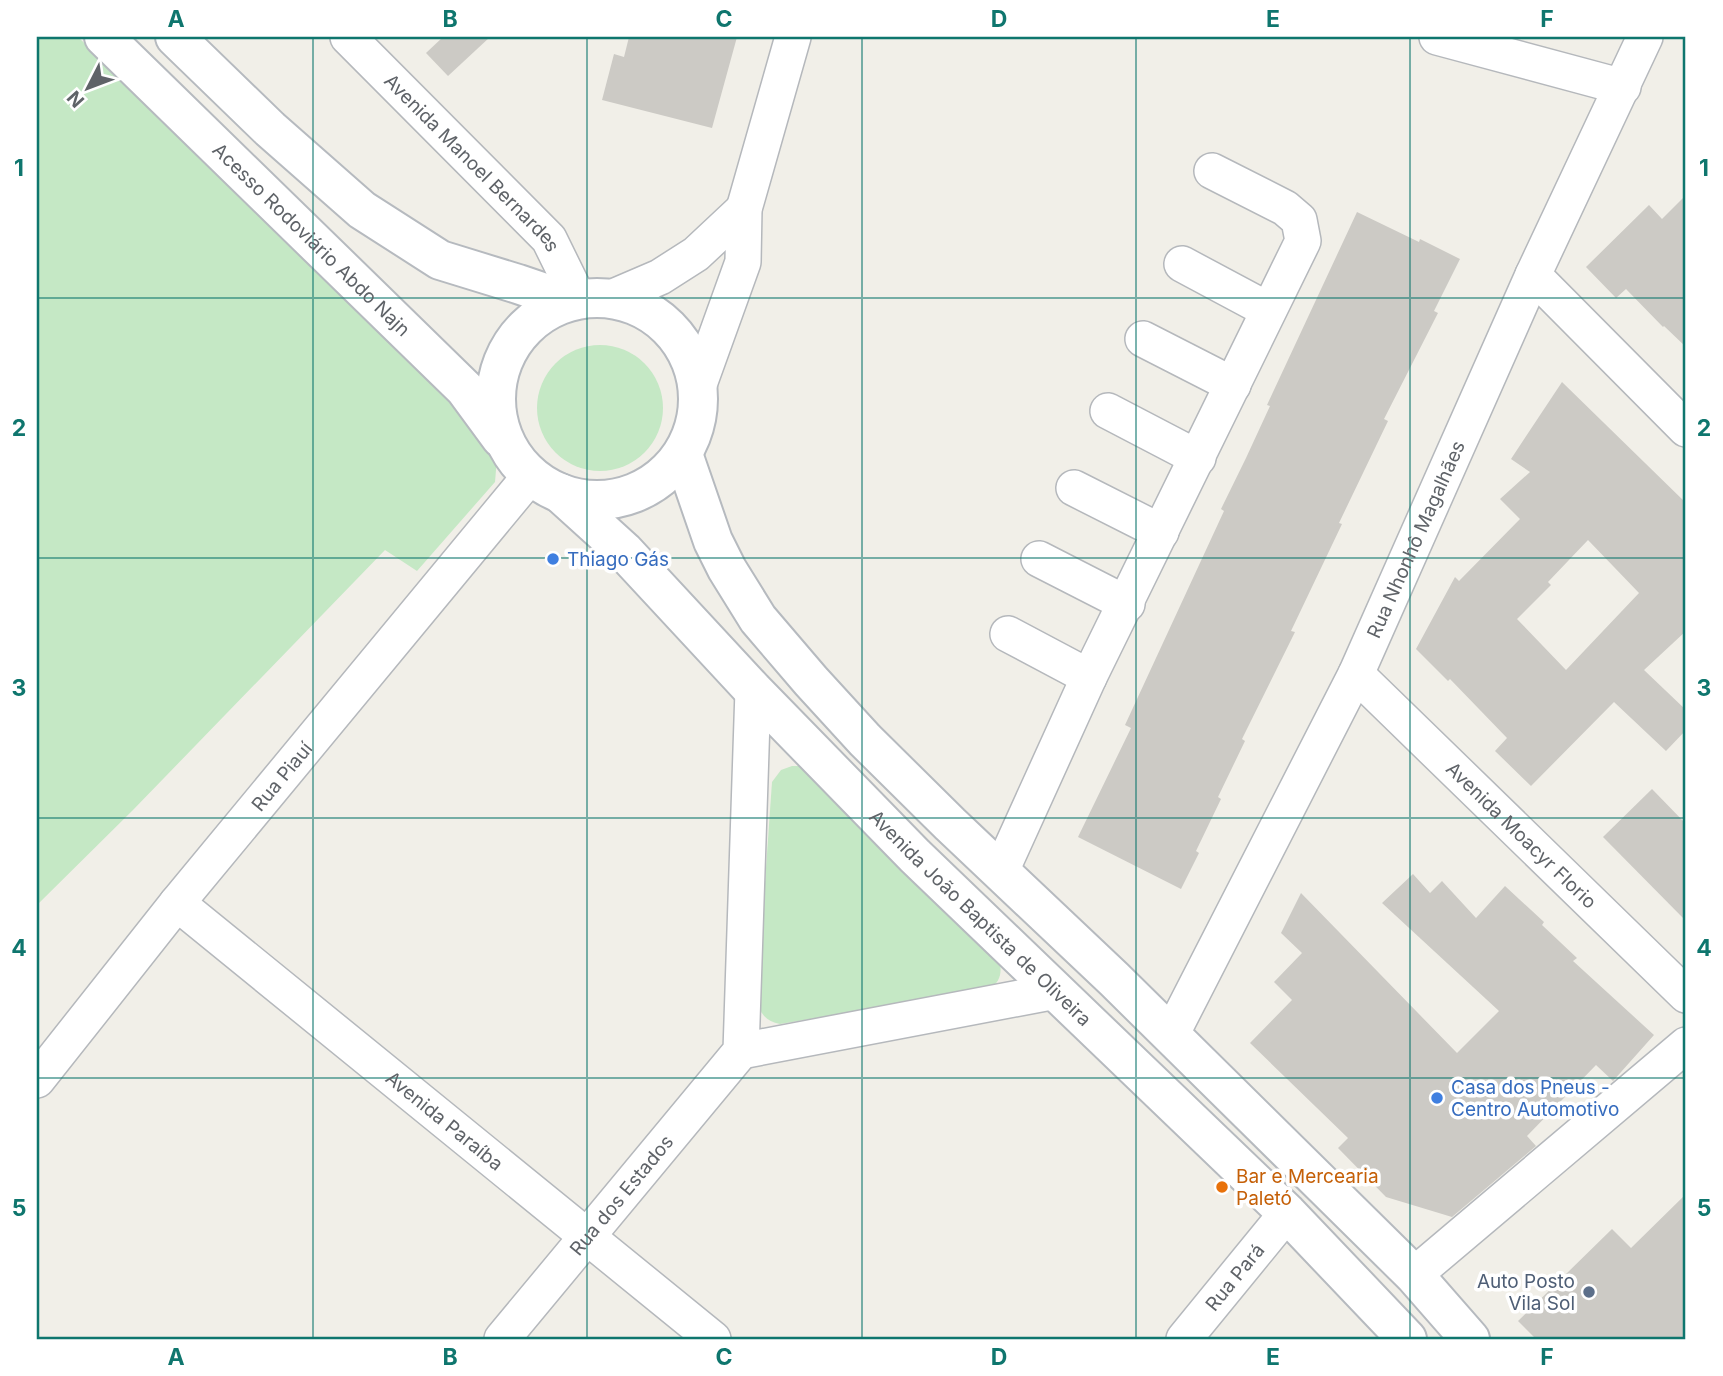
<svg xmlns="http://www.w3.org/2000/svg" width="1723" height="1376" viewBox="0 0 1723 1376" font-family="Inter,sans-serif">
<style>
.green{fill:#c5e8c5}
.building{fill:#cccac5;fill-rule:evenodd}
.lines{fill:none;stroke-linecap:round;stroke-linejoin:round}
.street-casing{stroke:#b5b8bc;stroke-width:38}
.secondary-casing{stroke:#b6babf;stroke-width:42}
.street{stroke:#fff;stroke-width:35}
.secondary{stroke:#fff;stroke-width:38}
.grid{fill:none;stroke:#0f766e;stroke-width:2;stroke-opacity:0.55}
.shop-dot{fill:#3f7fe0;stroke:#fff;stroke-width:2.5}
.food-dot{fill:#e8710a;stroke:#fff;stroke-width:2.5}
.service-dot{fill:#5c6f8a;stroke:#fff;stroke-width:2.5}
.labels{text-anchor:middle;stroke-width:7;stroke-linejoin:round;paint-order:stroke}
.street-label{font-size:19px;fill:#5f6368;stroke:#fff}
.shop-label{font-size:19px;fill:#366cbe;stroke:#fff;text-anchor:start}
.food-label{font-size:19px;fill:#c56008;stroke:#fff;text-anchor:start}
.service-label{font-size:19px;fill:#4e5e75;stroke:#fff;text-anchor:end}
.neatline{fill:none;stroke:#0f766e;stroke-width:2.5}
.grid-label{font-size:23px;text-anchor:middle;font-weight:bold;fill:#0f766e}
</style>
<rect width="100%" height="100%" fill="#f1efe8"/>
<g class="green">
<polygon points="37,37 78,37 467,412 498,446 495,482 417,571 385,550 133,810 37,905"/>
<circle cx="600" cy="408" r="63"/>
<path d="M792,766H799L1000,963C1002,975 999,982 990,989L780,1024C765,1021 759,1013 757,997L772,782L781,770Z"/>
</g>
<g class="building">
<polygon points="443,37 490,37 448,76 426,53"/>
<polygon points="629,37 737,37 712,128 602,100 614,54 624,57"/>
<polygon points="1686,195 1686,347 1664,326 1663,327 1626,289 1616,298 1586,267 1649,205 1662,219"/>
<polygon points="1357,212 1419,242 1420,239 1460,259 1434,311 1438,313 1384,419 1388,421 1339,523 1342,524 1291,631 1295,632 1242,739 1245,741 1218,797 1221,799 1196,851 1199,853 1181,889 1078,837 1131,728 1125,725 1224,511 1221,509 1246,458 1270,406 1267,405"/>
<path d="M1562,382L1686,503V631L1644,670L1686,710V730L1666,751L1614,702L1531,786L1495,751L1507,738L1450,679L1448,681L1416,649L1455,577L1459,581L1520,519L1500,499L1530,472L1511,459ZM1588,540L1639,593L1566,670L1517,619L1551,585L1548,582Z"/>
<polygon points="1652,789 1686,824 1686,921 1603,837"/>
<polygon points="1413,874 1430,893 1442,881 1476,918 1505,886 1544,922 1542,925 1577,958 1573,961 1654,1035 1613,1081 1596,1065 1527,1136 1536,1146 1452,1217 1386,1197 1338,1148 1348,1138 1250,1043 1292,1000 1274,982 1302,953 1281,933 1301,893 1457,1053 1499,1011 1382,903"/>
<polygon points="1686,1194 1686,1339 1536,1339 1518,1321 1612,1229 1631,1248"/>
</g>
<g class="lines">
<g class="street-casing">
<g id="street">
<path id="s1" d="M348,37L549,239L579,300"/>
<polyline points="1437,37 1623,87"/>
<polyline points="1182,264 1268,310"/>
<polyline points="1533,275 1686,429"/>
<polyline points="611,298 660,277 696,254 744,209"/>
<polyline points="1143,339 1233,385"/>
<polyline points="698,387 743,262 744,209 793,37"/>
<polyline points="1108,411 1198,458"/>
<polyline points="1074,488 1161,532"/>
<polyline points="1039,559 1127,604"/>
<polyline points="1008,634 1089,677"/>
<path id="s2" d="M1356,674L1686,995"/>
<polyline points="1001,871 1089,677 1303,241 1299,220 1285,208 1212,171"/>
<path id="s3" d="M177,903L713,1339"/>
<path id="s4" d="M1171,1035L1356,674L1533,275L1645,37"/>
<polyline points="741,1051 1056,991"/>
<path id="s5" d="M37,1080L177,903L531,475"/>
<polyline points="1414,1275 1686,1045"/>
<path id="s6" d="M502,1339L741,1051L753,690"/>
<path id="s7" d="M1184,1339L1287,1213"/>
</g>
</g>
<g class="secondary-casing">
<g id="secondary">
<path id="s8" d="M104,37L465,389L501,438"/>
<polyline points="175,37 270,129 362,210 440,260 518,284 568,301"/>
<circle cx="597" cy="399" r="101"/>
<polyline points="683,454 713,541 727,569 758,619 811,681 865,740 950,824 1114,979 1414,1275 1470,1339"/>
<path id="s9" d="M560,493L624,551L753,690L915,856L1287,1213L1407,1339"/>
</g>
</g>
<use href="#street" class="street"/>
<use href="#secondary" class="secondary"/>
</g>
<path class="grid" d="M313,37V1339M587,37V1339M862,37V1339M1136,37V1339M1410,37V1339M37,298H1686M37,558H1686M37,818H1686M37,1078H1686"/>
<g class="shop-dot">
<circle cx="553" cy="559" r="7"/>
<circle cx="1437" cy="1098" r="7"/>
</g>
<circle class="food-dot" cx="1222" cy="1187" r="7"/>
<circle class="service-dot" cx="1589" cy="1292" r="7"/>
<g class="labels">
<g class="street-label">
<text dy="7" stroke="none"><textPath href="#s1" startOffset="177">Avenida Manoel Bernardes</textPath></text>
<text dy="7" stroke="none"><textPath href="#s8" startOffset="290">Acesso Rodoviário Abdo Najn</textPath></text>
<text dy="7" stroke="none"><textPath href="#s4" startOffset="553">Rua Nhonhô Magalhães</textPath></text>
<text dy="7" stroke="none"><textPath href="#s5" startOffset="390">Rua Piauí</textPath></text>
<text dy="7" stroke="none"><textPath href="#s2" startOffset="231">Avenida Moacyr Florio</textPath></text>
<text dy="7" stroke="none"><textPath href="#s9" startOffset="598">Avenida João Baptista de Oliveira</textPath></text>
<text dy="7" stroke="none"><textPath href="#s3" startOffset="345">Avenida Paraíba</textPath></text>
<text dy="7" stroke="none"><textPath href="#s6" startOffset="187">Rua dos Estados</textPath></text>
<text dy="7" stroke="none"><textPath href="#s7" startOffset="80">Rua Pará</textPath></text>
</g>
<g class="shop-label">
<text x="567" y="566">Thiago Gás</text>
<text x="1451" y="1094">Casa dos Pneus -<tspan x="1451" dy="22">Centro Automotivo</tspan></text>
</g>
<g class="food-label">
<text x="1236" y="1183">Bar e Mercearia<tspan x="1236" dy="22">Paletó</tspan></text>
</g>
<g class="service-label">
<text x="1575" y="1288">Auto Posto<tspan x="1575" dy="22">Vila Sol</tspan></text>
</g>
</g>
<rect width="1723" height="1376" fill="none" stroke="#ffffff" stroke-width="77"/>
<g transform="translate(88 88) rotate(228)" stroke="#ffffff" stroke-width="5" paint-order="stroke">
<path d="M0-5L12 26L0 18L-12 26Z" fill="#5f6368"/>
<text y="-10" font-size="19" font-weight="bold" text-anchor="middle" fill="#5f6368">N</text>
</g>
<rect x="38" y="38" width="1646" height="1300" class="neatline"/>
<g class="grid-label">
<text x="176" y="27">A</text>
<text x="450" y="27">B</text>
<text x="724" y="27">C</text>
<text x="999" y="27">D</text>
<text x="1273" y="27">E</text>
<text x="1547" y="27">F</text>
<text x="19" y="176">1</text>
<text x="1704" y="176">1</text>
<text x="19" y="436">2</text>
<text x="1704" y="436">2</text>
<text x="19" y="696">3</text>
<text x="1704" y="696">3</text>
<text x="19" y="956">4</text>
<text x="1704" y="956">4</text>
<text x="19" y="1216">5</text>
<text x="1704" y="1216">5</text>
<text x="176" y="1365">A</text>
<text x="450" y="1365">B</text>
<text x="724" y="1365">C</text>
<text x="999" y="1365">D</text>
<text x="1273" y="1365">E</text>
<text x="1547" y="1365">F</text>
</g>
</svg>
